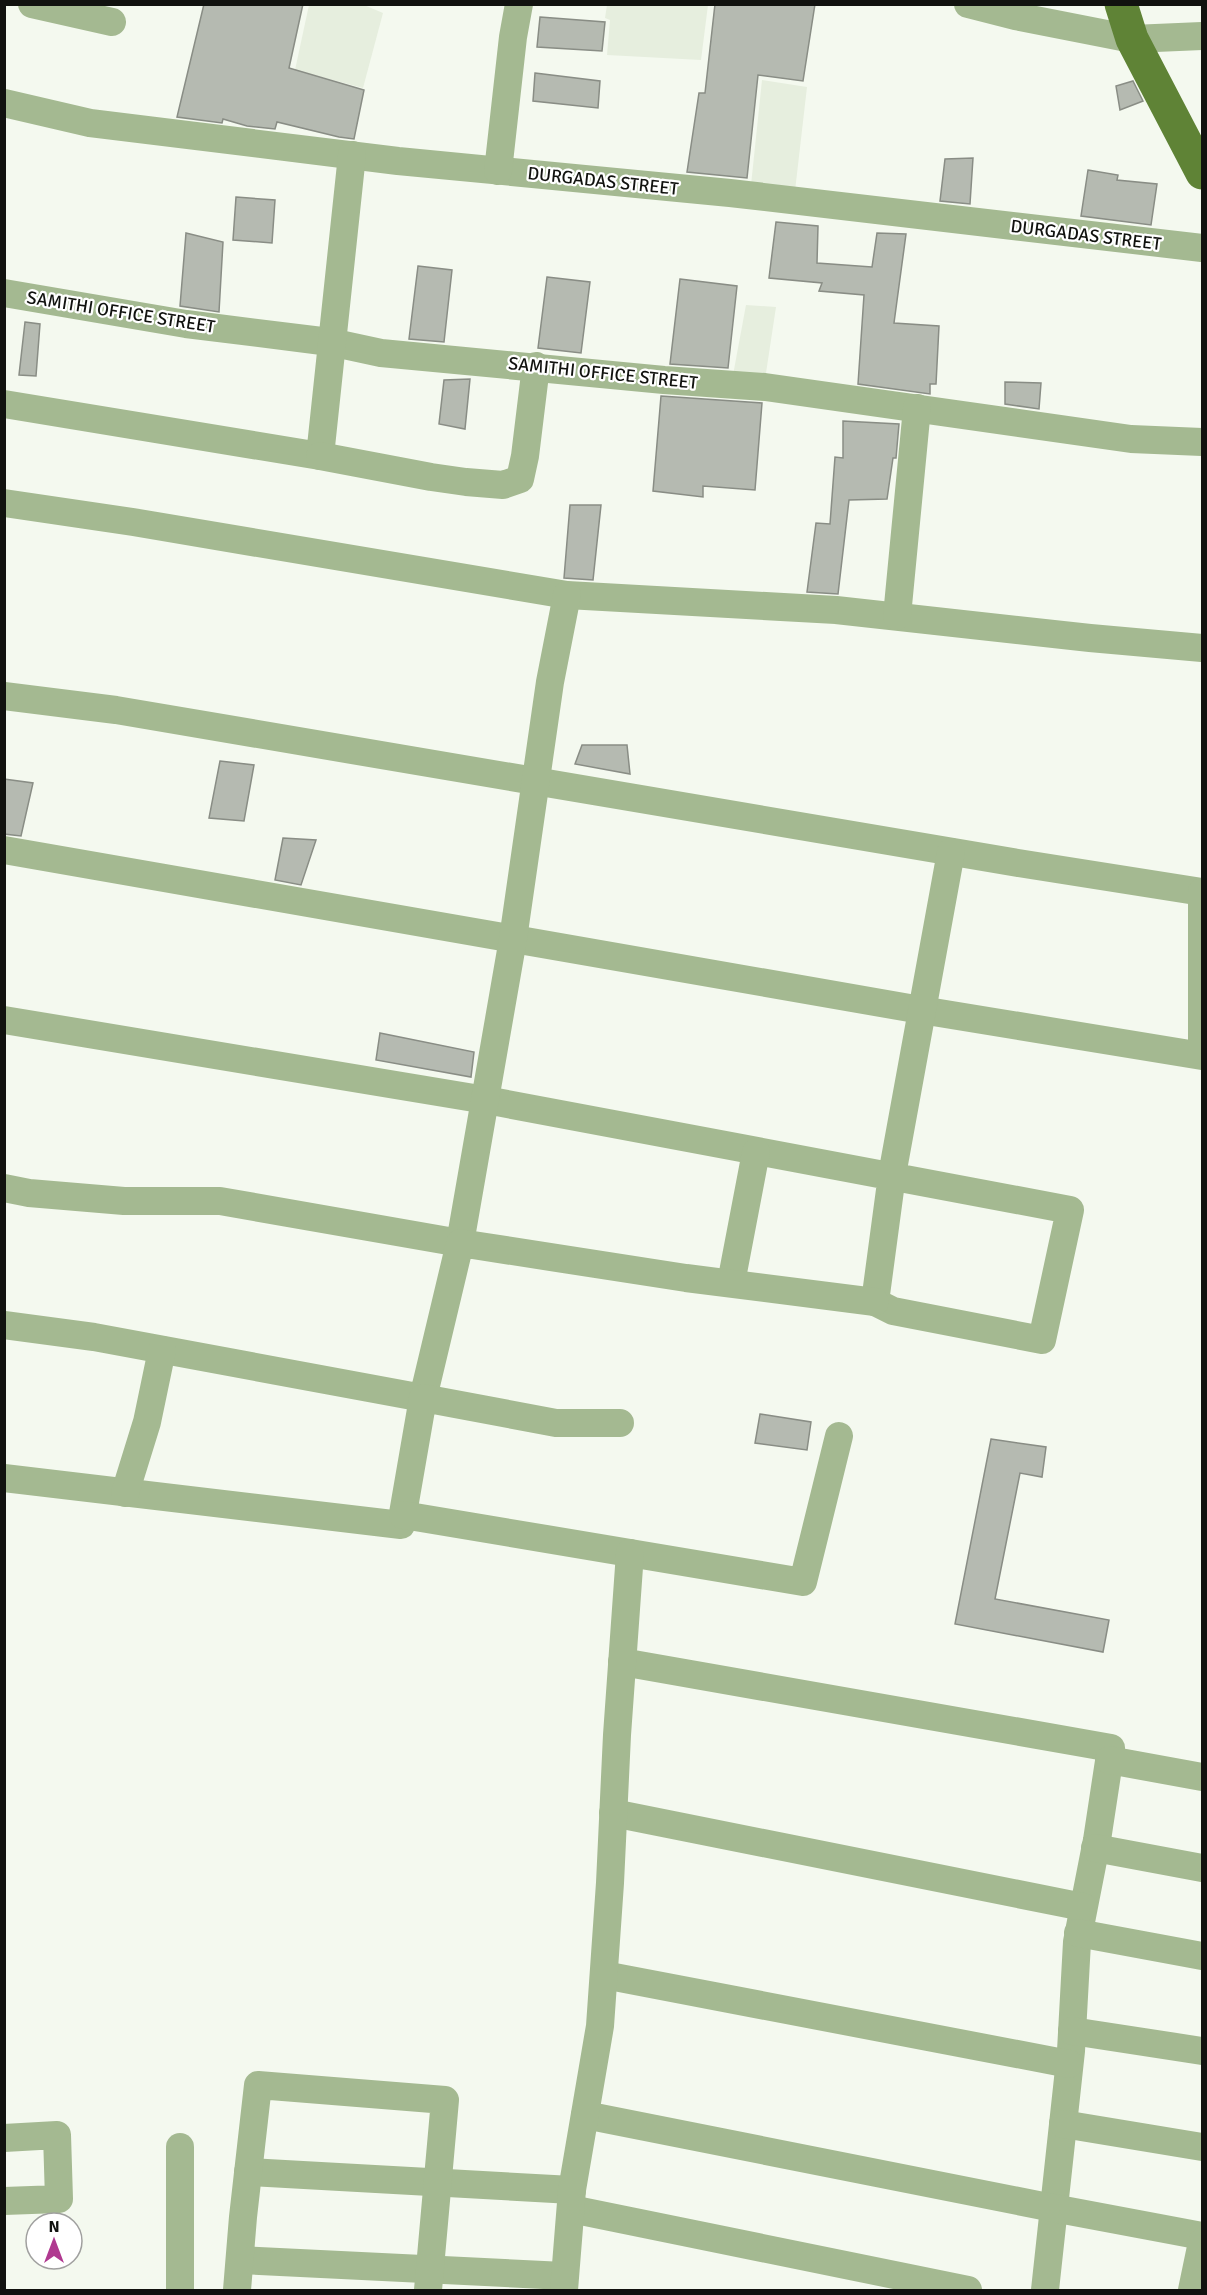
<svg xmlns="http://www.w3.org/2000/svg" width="1207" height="2295" viewBox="0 0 1207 2295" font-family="Signika,sans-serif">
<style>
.built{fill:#e6eede}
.building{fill:#b5bab1;stroke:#898d85;stroke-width:1.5}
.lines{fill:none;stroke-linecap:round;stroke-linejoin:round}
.minor{stroke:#a4b991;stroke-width:28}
.major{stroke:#5f8336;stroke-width:33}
.labels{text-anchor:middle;stroke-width:4.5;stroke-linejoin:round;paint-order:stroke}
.street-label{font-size:18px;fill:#11120f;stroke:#fff}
</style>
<rect width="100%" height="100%" fill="#f4f9ef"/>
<g class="built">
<polygon points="309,5 364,5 383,13 363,88 295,70"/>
<polygon points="607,5 708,5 701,60 607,55 610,20 605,18"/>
<polygon points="762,80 807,87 795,191 751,185"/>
<polygon points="746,305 776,307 766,373 733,375"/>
</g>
<g class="building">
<polygon points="204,4 303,4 289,68 364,90 354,139 339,137 277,122 275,129 247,126 223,119 222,123 177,117"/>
<polygon points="715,4 815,4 803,81 758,75 747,178 687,172 699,93 705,93"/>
<polygon points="540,17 605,22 602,51 537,47"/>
<polygon points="535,73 600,81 598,108 533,101"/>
<polygon points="1133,81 1143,101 1120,110 1116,86"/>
<polygon points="973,158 970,204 940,201 945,159"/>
<polygon points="1088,170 1118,175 1117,180 1157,184 1151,225 1081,216"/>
<polygon points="236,197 275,200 272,243 233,240"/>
<polygon points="776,222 818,226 817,263 872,267 877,233 906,234 894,323 939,326 936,384 930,384 930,394 858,384 864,295 819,291 822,283 769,278"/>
<polygon points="186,233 223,242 219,312 180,306"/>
<polygon points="418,266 452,270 444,342 409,339"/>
<polygon points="547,277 590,282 581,353 538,348"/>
<polygon points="680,279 737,286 728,368 670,364"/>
<polygon points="25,322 40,324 36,376 19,375"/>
<polygon points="470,379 465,429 439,424 444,380"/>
<polygon points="1005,382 1041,383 1039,409 1005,404"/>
<polygon points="661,396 762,403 755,490 703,486 703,497 653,491"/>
<polygon points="843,421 899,424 896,458 893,458 887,499 849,500 838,594 807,592 816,523 830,524 835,457 843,458"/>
<polygon points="570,505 601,505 593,580 564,578"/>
<polygon points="582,745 627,745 630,774 575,764"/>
<polygon points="220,761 254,765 244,821 209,818"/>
<polygon points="4,779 33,783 21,836 4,834"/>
<polygon points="283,838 316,840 301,885 275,880"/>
<polygon points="380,1033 474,1052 471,1077 376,1060"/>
<polygon points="760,1414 811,1422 807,1450 755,1443"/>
<polygon points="991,1439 1046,1447 1042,1477 1020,1473 995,1599 1109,1620 1103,1652 955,1624"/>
</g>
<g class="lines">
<g class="minor">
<polyline points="32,4 112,22"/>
<polyline points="968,4 1015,16 1132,39 1202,36"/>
<polyline points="4,103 90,123 398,161 730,193 1202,248"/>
<polyline points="498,171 513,37 519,4"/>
<polyline points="4,293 186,324 330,342 381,353 664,380 765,387 1131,439 1202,442"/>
<polyline points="4,404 320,456 352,155"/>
<polyline points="320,456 431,477 466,482 503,485 520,479 525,456 536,366"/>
<polyline points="4,503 133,522 567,595 836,610 1090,638 1202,648"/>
<polyline points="897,616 917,408"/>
<polyline points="4,696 116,710 1018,863 1202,892"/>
<polyline points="4,850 921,1010 1202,1056 1202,892"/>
<polyline points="4,1020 486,1100 1070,1210 1042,1340 893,1311 875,1302 892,1175 951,852"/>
<polyline points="4,1188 29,1193 124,1201 220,1201 460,1243 513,939 550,682 567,595"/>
<polyline points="731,1283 756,1152"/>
<polyline points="4,1325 94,1337 423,1398 460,1243 686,1278 875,1302"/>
<polyline points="4,1478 401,1525 423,1398 556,1423 620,1423"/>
<polyline points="125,1493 147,1422 162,1350"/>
<polyline points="403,1515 803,1582 839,1436"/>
<polyline points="622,1662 1111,1748 1097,1840 1077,1942 1071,2051 1045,2290"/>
<polyline points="1109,1760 1202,1777"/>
<polyline points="613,1813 1083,1907"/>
<polyline points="1095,1848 1202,1868"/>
<polyline points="1078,1933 1202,1956"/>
<polyline points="604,1975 1069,2064"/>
<polyline points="1072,2031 1202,2051"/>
<polyline points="585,2115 1053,2208 1202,2236"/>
<polyline points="1063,2124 1202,2147"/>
<polyline points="4,2138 57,2135 59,2199 4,2201"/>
<polyline points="180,2147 180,2290"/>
<polyline points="248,2172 572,2190"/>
<polyline points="571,2209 968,2290"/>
<polyline points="240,2260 564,2276"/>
<polyline points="237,2290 243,2217 258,2085 445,2100 428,2290"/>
<polyline points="564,2290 572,2190 600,2026 610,1883 617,1735 630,1553"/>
<polyline points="1192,2290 1202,2242"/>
</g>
<polyline class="major" points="1121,4 1132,39 1202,173"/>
</g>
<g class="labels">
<g class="street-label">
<text transform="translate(603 181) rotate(6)" y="6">DURGADAS STREET</text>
<text transform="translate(1086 235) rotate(7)" y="6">DURGADAS STREET</text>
<text transform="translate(121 312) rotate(9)" y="6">SAMITHI OFFICE STREET</text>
<text transform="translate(603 373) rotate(6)" y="6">SAMITHI OFFICE STREET</text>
</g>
</g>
<rect width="1207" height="2295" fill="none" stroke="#11120f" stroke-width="12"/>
<g transform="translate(54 2241)"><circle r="28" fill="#ffffff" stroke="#a0a09f" stroke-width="1.5"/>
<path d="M0-4.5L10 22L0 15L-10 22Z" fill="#b03990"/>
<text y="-9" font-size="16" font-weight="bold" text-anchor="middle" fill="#11120f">N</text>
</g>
</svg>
